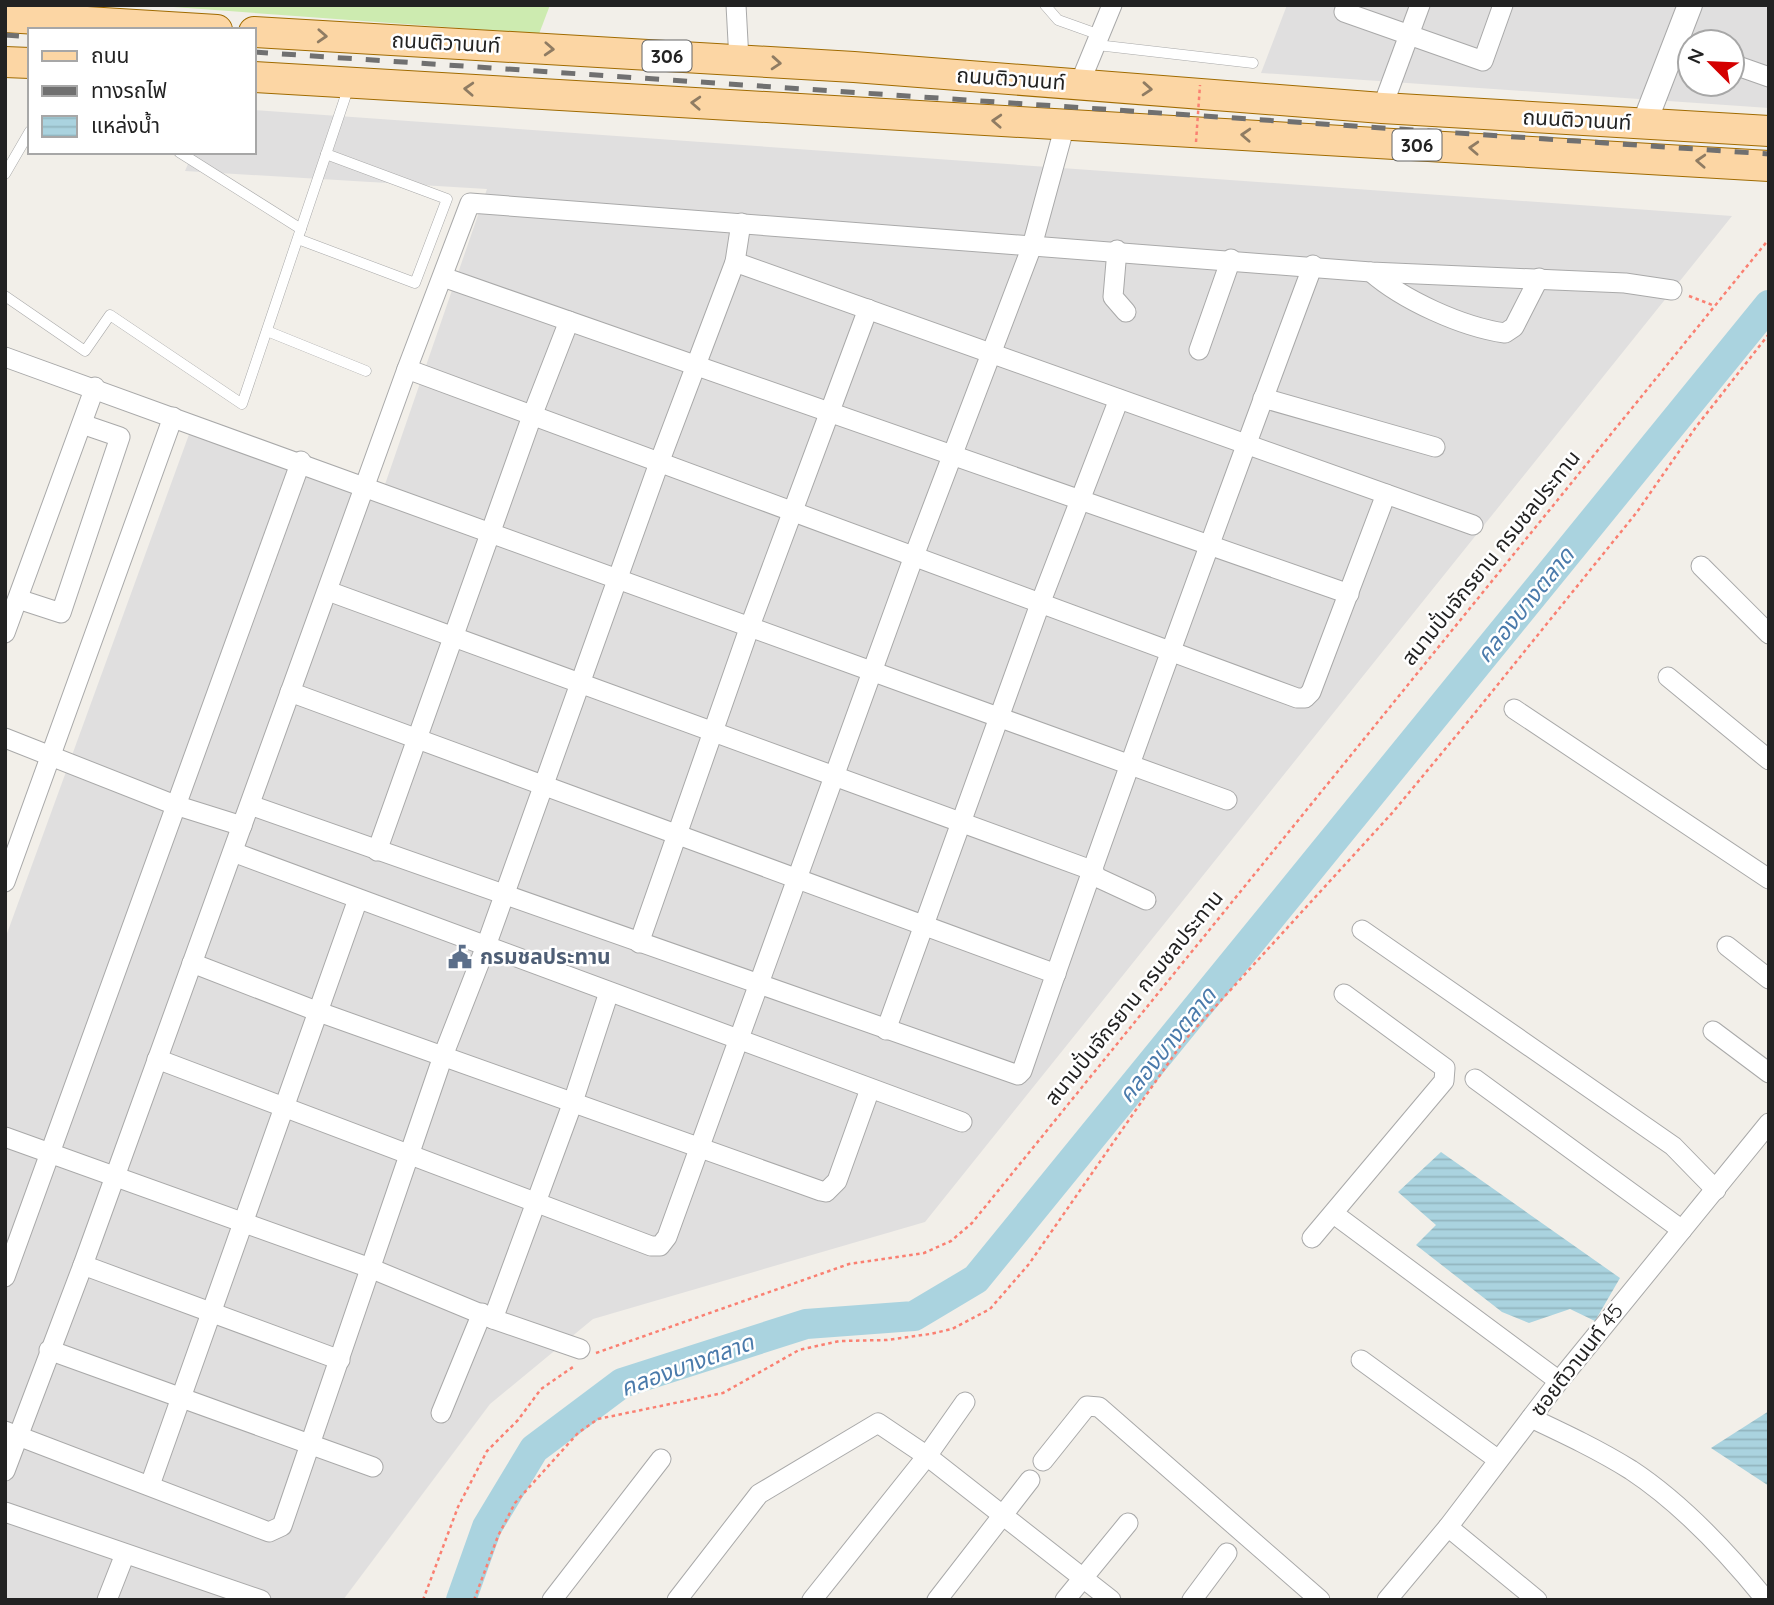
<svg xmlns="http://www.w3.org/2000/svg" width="1774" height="1605" viewBox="0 0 1774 1605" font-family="Quicksand,'Noto Sans Thai',sans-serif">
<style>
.residential{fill:#e0dfdf;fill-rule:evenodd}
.grass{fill:#cdebb0}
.water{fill:url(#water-rules)}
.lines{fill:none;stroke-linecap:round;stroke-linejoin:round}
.river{stroke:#aad3df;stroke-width:30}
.service-casing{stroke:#a9a9a9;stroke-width:11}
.minor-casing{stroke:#a9a9a9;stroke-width:21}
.tertiary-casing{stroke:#a9a9a9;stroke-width:26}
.primary-casing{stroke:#a06b00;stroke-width:32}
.path{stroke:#fa8072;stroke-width:2.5;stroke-dasharray:3.5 3.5;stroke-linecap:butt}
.service{stroke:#fff;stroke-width:10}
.minor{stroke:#fff;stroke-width:19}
.tertiary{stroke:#fff;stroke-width:24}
.primary{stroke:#fcd6a4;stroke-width:30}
.rail{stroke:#707070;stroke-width:5;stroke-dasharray:14 14;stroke-linecap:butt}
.path-bridge{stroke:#fa8072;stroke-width:2.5;stroke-dasharray:3.5 3.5;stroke-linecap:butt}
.oneway{stroke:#8f7c63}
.labels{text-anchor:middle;stroke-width:5;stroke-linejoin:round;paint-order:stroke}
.shield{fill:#fff;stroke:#646464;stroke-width:2}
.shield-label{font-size:19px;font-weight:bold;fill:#222}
.street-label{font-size:21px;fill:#222;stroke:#fff}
.service-label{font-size:21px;font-weight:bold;fill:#4e5e75;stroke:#fff;text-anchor:start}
.water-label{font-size:23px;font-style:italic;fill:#4a7aab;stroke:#fff}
</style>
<defs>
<pattern id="water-rules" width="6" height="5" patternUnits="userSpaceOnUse" patternTransform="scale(1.75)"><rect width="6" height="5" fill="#aad3df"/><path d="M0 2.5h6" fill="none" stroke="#92b5bf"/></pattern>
</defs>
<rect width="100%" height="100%" fill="#f2efe9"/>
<g class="residential">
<path d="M1287,5H1769V108L1261,73ZM1690,42H1732V84H1690Z"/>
<polygon points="254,110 1732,216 925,1222 593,1319 490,1404 343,1600 5,1600 5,939 191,429 381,496 487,189 185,171 193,152 254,152"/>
</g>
<polygon class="grass" points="146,5 550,5 539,34"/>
<g class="water">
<polygon points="1441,1152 1620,1278 1595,1321 1570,1309 1529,1323 1502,1312 1416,1245 1436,1225 1398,1192"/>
<polygon points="1769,1411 1769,1486 1711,1448"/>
</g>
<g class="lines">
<polyline class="river" points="461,1600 487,1527 534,1449 622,1383 806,1324 914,1316 976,1279 1769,305"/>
<g class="service-casing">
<g id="service">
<polyline points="1045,5 1058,20 1100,35"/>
<polyline points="1097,45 1253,63"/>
<polyline points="179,152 301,229"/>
<polyline points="5,174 30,131"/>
<polyline points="298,239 415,283 447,199 326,154"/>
<polyline points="5,296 85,351 110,315 242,404 349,86"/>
<polyline points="267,331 366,371"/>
</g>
</g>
<g class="minor-casing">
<g id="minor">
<polyline points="736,5 739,60"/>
<polyline points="1346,5 1344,12 1483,61 1503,5"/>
<polyline points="1732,64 1769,77"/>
<polyline points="1079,85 1112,5"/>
<polyline points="1382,108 1420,5"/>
<polyline points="1117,250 1113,297 1126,312"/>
<polyline points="735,262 1473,525"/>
<path d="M1371,272C1403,300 1462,327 1505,333L1514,327L1539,278"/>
<polyline points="443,277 1349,594"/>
<polyline points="1199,350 1231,259"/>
<polyline points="5,357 1227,800"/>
<polyline points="407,369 1297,698 1305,698 1311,692 1386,494"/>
<polyline points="1263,398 1435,447"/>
<polyline points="1701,566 1769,634"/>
<polyline points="328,591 1094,871"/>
<polyline points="18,599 61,613 120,437 82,424"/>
<polyline points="5,633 95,387"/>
<polyline points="1668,677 1769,760"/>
<polyline points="290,692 1056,974"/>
<polyline points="1514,709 1769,879"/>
<polyline points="5,738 175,805 242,826"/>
<path d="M250,805L1018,1075L1022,1071C1115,801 1213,533 1313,265"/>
<polyline points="377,851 532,416 569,321"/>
<polyline points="233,852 962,1122"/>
<polyline points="1092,875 1146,900"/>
<polyline points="5,882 173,417"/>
<polyline points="1362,930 1673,1146 1716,1190"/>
<polyline points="639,943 750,626 868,309"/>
<polyline points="1727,946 1769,979"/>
<polyline points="192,963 319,1012 821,1191 826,1192 837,1181 870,1089"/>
<polyline points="886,1030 1040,604 1119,399"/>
<polyline points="1713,1031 1769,1073"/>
<polyline points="157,1059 651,1246 660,1246 667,1237 914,556 1032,246 1065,125"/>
<polyline points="1475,1079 1682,1230"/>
<polyline points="5,1137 370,1268 493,1319 580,1349"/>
<polyline points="1334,1214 1559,1381"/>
<polyline points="1312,1238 1444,1081 1445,1068 1344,994"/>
<polyline points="83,1265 340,1360"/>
<polyline points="5,1277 301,461"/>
<polyline points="493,1319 573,1102 609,992"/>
<polyline points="49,1350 373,1467"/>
<polyline points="1361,1360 1497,1459"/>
<polyline points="441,1413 482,1313"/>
<path d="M1531,1418C1565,1434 1599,1450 1631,1470C1681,1503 1728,1553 1766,1600"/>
<polyline points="5,1431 269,1532 282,1526 443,1056 486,946 659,463 735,262 741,223"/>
<polyline points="1043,1461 1087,1406 1099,1407 1320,1600"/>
<polyline points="5,1471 83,1265 407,369 470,203 1371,272 1625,283 1672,290"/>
<polyline points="150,1485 358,899"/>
<polyline points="5,1512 261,1600"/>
<polyline points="1448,1527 1537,1600"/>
<polyline points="107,1600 125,1554"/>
<polyline points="552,1600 661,1459"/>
<polyline points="677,1600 759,1494 878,1423 927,1456 1111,1600"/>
<polyline points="812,1600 927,1456 965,1402"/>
<polyline points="937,1600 1030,1480"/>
<polyline points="1065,1600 1128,1523"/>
<polyline points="1192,1600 1227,1553"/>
<polyline points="1387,1600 1448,1527 1559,1381 1769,1123"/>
</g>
</g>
<g class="tertiary-casing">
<polyline id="tertiary" points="1644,124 1690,5"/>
</g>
<g class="primary-casing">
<g id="primary">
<polyline points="5,17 217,30"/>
<polyline points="254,32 854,67 1382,108 1769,131"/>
<polyline points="5,62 30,63"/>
<polyline points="254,77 1769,166"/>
</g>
</g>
<g class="path">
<polyline points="1689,296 1715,306"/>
<polyline points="596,1353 849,1264 924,1253 951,1241 972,1223 1769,239"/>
<polyline points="423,1600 458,1507 487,1451 518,1420 541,1389 573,1367"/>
<polyline points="474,1600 498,1536 515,1503 578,1433 598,1419 723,1393 799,1350 840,1341 887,1340 930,1334 952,1329 990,1309 1029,1264 1183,1042 1393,812 1470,719 1637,512 1696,427 1769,334"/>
</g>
<use href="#service" class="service"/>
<use href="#minor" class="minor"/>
<use href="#tertiary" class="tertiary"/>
<use href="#primary" class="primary"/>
<g class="rail">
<polyline points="5,35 30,37"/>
<polyline points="254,52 1769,154"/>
</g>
<polyline class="path-bridge" points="1196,142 1200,85"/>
</g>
<defs><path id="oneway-chevron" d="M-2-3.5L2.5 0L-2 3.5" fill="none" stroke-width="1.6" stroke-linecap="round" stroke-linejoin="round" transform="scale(1.75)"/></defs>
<g class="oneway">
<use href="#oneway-chevron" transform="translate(322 36) rotate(3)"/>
<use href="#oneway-chevron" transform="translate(549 49) rotate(3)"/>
<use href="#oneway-chevron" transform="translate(776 63) rotate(4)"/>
<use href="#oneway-chevron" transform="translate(469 89) rotate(-177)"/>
<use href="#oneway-chevron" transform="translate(1147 89) rotate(4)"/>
<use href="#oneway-chevron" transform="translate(696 103) rotate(-177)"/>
<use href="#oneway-chevron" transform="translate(997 121) rotate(-177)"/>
<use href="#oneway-chevron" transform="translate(1246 135) rotate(-177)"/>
<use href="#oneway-chevron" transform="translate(1474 148) rotate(-177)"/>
<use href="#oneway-chevron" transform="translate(1701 161) rotate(-177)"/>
</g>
<defs>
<g id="civic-bare" transform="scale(1.89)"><path d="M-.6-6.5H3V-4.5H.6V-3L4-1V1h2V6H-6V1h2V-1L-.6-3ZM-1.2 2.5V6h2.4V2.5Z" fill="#5c6f8a" stroke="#fff" stroke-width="2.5" paint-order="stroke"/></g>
</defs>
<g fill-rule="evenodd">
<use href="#civic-bare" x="460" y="957"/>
</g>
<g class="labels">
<g class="shield">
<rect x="642.5" y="40.5" width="49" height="31" rx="5"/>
<rect x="1392.5" y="129.5" width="49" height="31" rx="5"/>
</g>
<g class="shield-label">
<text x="667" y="63">306</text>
<text x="1417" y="152">306</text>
</g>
<g class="street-label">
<text transform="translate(446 43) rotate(3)" y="7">ถนนติวานนท์</text>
<text transform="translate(1011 79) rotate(4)" y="7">ถนนติวานนท์</text>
<text transform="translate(1577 120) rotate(3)" y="7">ถนนติวานนท์</text>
<text transform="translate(1491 558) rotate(-51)" y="7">สนามปั่นจักรยาน กรมชลประทาน</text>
<text transform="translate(1134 998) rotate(-51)" y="7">สนามปั่นจักรยาน กรมชลประทาน</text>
<text transform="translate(1577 1360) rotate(-52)" y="7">ซอยติวานนท์ 45</text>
</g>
<g class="service-label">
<text x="480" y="964">กรมชลประทาน</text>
</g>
<g class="water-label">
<text transform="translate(1525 605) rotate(-51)" y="8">คลองบางตลาด</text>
<text transform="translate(1167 1045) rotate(-51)" y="8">คลองบางตลาด</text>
<text transform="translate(687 1365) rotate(-20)" y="8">คลองบางตลาด</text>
</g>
</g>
<rect width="1774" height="1605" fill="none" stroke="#222222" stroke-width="14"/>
<rect x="28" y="28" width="228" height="126" fill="#ffffff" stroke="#a7a7a7" stroke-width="2"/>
<rect x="42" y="51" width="35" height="10" fill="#fcd6a4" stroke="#a7a7a7" stroke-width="2"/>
<text x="91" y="63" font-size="21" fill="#222222">ถนน</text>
<rect x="42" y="86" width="35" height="10" fill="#707070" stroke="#a7a7a7" stroke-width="2"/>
<text x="91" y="98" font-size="21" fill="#222222">ทางรถไฟ</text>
<rect x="42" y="116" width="35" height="21" fill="url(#water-rules)" stroke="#a7a7a7" stroke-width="2"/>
<text x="91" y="133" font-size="21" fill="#222222">แหล่งน้ำ</text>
<g transform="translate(1711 63) rotate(294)"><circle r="33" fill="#ffffff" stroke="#a7a7a7" stroke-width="2"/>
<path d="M0-5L12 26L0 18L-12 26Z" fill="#d40000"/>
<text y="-10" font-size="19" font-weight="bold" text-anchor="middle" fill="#222222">N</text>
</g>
</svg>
